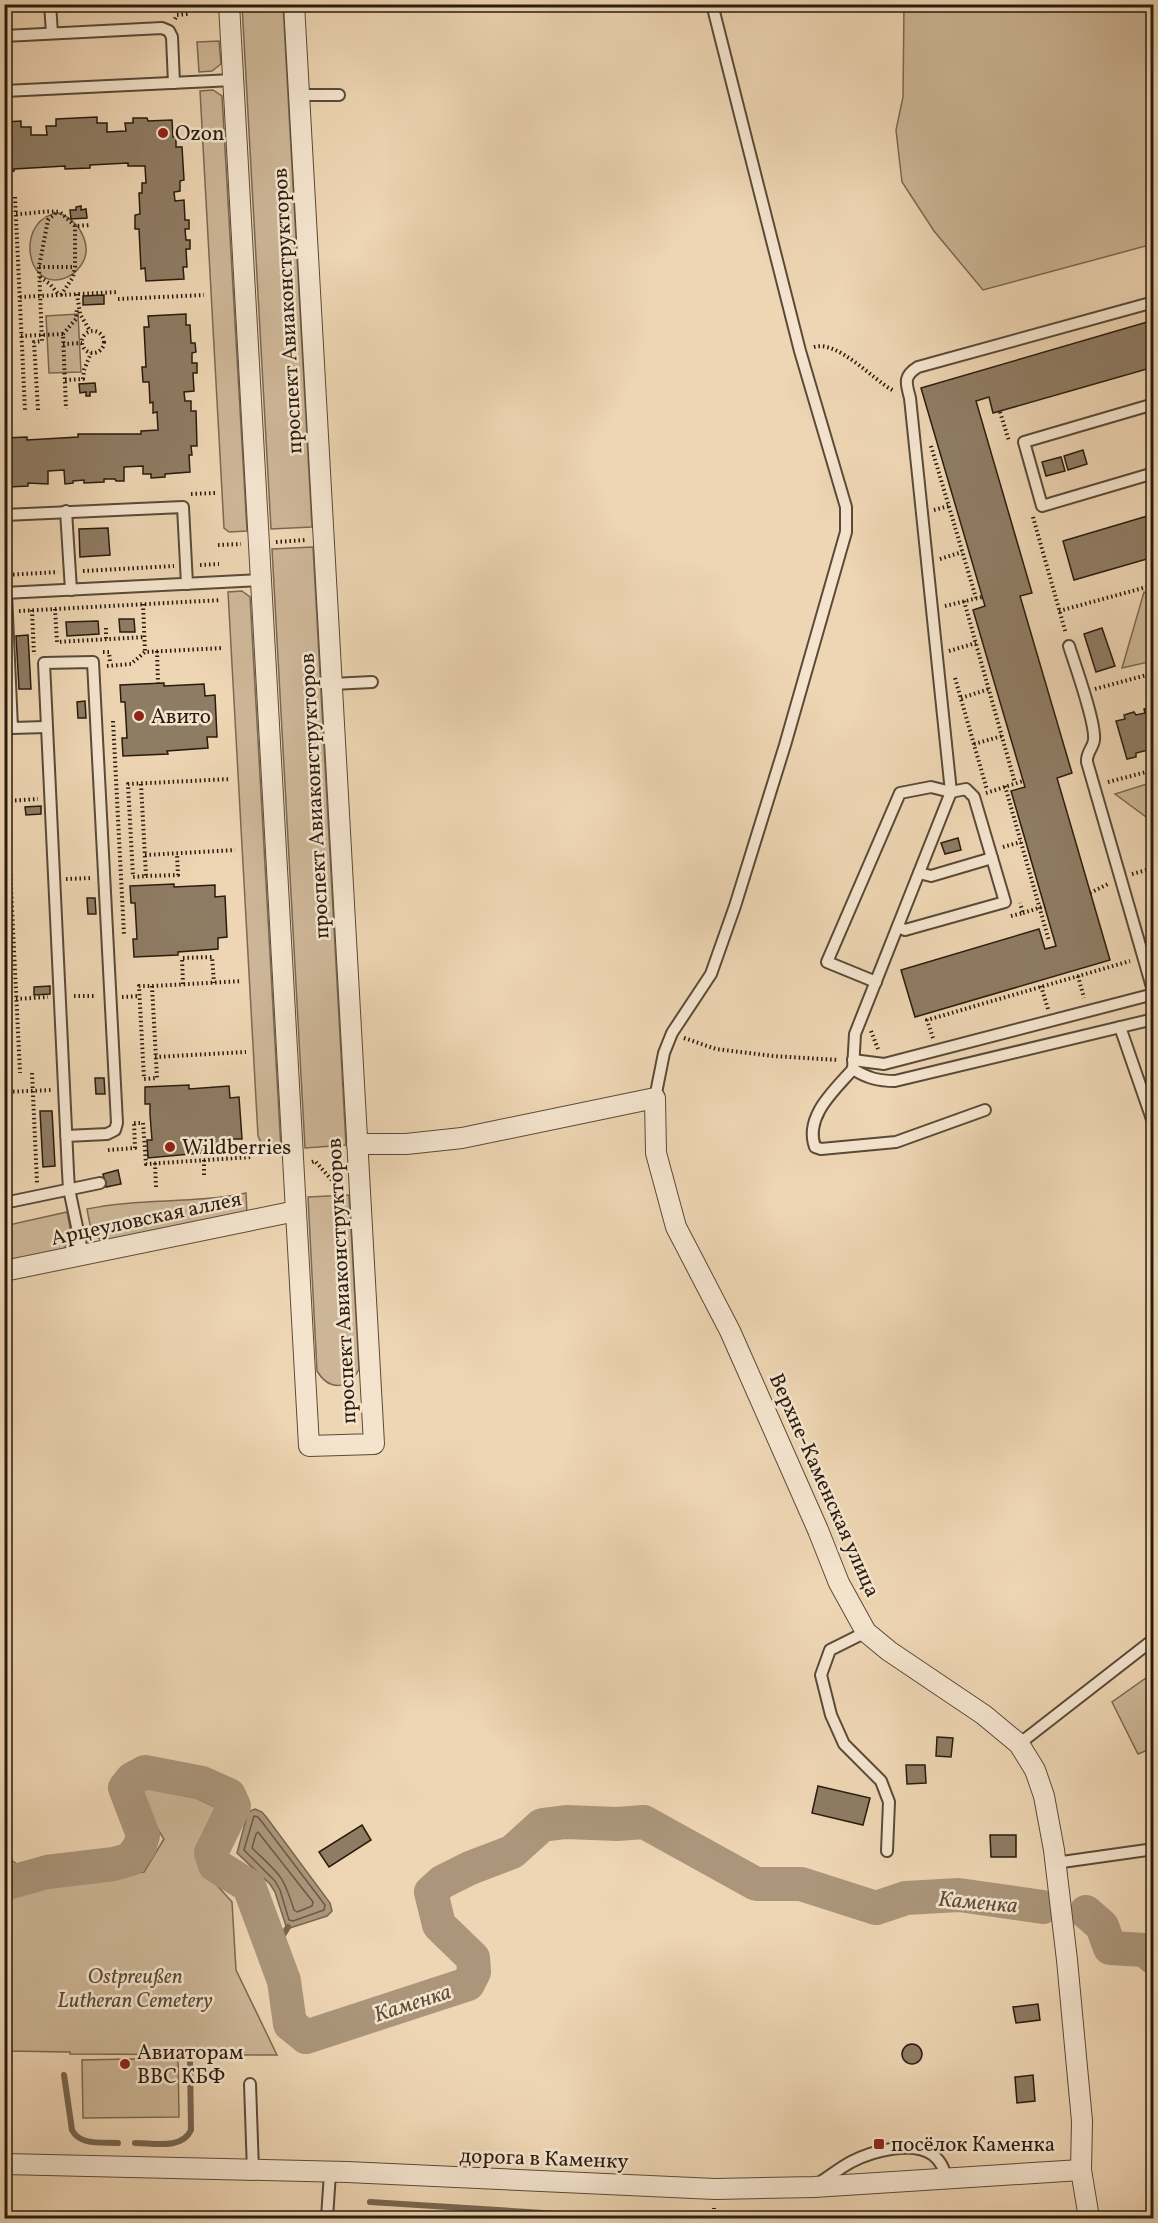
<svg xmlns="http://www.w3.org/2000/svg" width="1158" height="2223" viewBox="0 0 1158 2223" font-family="Vollkorn,serif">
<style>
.green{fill:#cdb697;stroke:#7b6952;stroke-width:1.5}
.water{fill:#ab967b;stroke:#77654f;stroke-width:1.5}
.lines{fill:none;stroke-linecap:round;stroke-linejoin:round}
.shore{stroke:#6a5944;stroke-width:1.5}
.stream{stroke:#77654f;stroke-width:6}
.river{stroke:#ab967b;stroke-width:34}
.building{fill:#8f7c64;stroke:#291c0e;stroke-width:1.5}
.service-casing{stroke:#5a4a37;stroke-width:14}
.minor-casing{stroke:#5a4a37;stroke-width:22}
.path{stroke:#291c0e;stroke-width:4;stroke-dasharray:1.5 3;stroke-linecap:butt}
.service{stroke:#f4e4ce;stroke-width:10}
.minor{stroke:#f4e4ce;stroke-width:20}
.poi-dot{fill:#8f2418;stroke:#f4e4ce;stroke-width:2}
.labels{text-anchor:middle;stroke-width:5;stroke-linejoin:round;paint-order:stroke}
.poi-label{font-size:21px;fill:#291c0e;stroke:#f4e4ce;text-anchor:start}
.street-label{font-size:21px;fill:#291c0e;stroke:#f4e4ce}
.park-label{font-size:21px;font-style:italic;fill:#5a4a37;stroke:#f4e4ce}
.water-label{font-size:22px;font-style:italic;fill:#5d4d3a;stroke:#f4e4ce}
</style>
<rect width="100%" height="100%" fill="#eed5b3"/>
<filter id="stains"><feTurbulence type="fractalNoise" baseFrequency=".00333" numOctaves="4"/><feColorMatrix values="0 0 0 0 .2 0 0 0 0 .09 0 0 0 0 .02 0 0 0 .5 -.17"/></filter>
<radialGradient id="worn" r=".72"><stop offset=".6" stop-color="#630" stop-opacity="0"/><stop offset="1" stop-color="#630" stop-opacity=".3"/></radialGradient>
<g class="green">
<polygon points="242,5 283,5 312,527 271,529"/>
<polygon points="904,5 1153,5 1153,244 983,290 934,231 902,182 896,130 903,97"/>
<polygon points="219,41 221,64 212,71 199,72 197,42"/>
<polygon points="213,90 222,96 247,531 229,532 224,528 200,91"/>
<path d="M59,213C81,222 96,249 78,269C74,274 69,277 62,279C24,289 16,217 59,213Z"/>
<polygon points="78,314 81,372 49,373 46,316"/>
<polygon points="313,547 346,1145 305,1148 272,549"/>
<path d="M242,591L250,597L281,1150C269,1151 262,1147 258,1136L228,592Z"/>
<polygon points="1144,592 1153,597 1153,661 1122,668"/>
<polygon points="1153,782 1153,822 1115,794"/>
<path d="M246,1193L247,1214L107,1242C90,1238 90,1224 87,1209C139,1198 193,1204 246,1193Z"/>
<path d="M349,1195L359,1369C349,1390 329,1391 317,1371L308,1197Z"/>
<path d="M67,1212C70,1228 75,1240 61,1251L5,1262L4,1226Z"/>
<polygon points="1153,1673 1153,1748 1138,1754 1112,1702"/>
<polygon points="169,1785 217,1808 205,1872 232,1902 236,1970 277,2055 70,2054 70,2052 5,2051 5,1856 43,1882 144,1872 164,1839 132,1789"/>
<polygon points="178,2058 179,2117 83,2118 82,2060"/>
</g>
<polygon class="water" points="255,1809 262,1812 267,1818 330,1903 332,1911 327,1916 290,1928 286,1926 275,1892 270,1884 237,1853 248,1812"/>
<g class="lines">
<g class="shore">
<polygon points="254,1816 258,1817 262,1822 325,1905 324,1910 293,1921 289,1920 280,1890 275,1881 244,1850"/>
<path d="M258,1832L313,1902L312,1906L297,1912L294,1910C283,1874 279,1874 252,1848L256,1834Z"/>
</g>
<g class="stream">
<polyline points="272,1945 282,1937 288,1927"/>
<path d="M64,2075L72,2130C80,2146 102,2142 118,2143"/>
<path d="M135,2143C153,2143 182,2150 191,2130L190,2061"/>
<polyline points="370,2202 624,2218"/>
</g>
<g class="river">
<polyline points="4,1884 47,1872 114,1864 131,1859 140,1846 143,1835 125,1788 132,1779 145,1772 202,1783 229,1795 234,1806 211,1853 215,1865 249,1886 284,1981 290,2024 306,2037 468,1984 474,1972 473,1958 439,1925 431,1892 442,1882 470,1868 512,1852 542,1825 566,1822 617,1824 644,1822 756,1884 801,1884 876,1908 906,1898 959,1895 1043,1907"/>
<polyline points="1086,1912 1102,1926 1110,1948 1145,1950 1154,1958"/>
</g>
</g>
<g class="building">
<polygon points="13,4 41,4 41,10 13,11"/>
<polygon points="97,117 97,123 107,123 107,132 126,131 125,123 133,123 133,118 147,118 148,121 172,120 173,137 176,137 176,147 182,147 184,180 180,181 180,191 174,192 175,201 184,200 185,220 189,220 189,229 185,229 186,240 190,240 190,249 186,249 187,267 183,267 184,279 146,281 145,268 141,269 139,229 135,229 135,215 140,214 139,193 142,193 142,183 146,183 145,166 128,166 128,163 90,165 90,168 65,169 65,166 14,169 14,171 4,172 4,122 21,121 21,127 31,127 31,135 47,135 46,126 56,126 56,119"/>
<polygon points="81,206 81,210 86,209 87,218 71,219 70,210 76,210 76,207"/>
<polygon points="104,295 104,304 83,305 83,296"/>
<polygon points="186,314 186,325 190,325 191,343 195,343 196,352 192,353 192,363 197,363 197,373 193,373 194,391 184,392 185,401 191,401 191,411 196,411 197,446 191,446 192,455 189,455 190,472 165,474 165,477 151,478 151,474 143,474 143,466 124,467 124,481 116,481 115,479 104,479 104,482 84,483 84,480 73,481 73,483 65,484 64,470 48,471 48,484 28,483 28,486 8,487 8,484 4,484 4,438 27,437 27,440 78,437 78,434 141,434 141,431 158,430 157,412 153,413 153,402 150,403 149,382 143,382 142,367 146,367 144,327 149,327 148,316"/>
<polygon points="1154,320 1154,367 993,413 989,397 976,401 1032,593 1020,596 1072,773 1057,778 1110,960 915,1017 901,970 1039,929 1045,949 1056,946 1011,791 1025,787 973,610 985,606 921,388"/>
<polygon points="95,383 96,392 90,392 90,396 86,396 86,392 80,393 79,384"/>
<polygon points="1083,450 1087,464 1068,470 1064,456"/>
<polygon points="1061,457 1065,471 1046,476 1042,462"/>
<polygon points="1154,514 1154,557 1074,580 1063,541"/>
<polygon points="108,528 110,555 80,557 79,529"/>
<polygon points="119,619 134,619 135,632 120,632"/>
<polygon points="98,621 99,634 67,636 66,622"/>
<polygon points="1102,628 1115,666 1096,672 1084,634"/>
<polygon points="28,635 31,689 19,689 16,636"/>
<polygon points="164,683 164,686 204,684 205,696 215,695 217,737 207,737 208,748 167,751 168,754 123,756 122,738 127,738 125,702 121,702 120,685"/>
<polygon points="85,701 86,718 78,718 77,702"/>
<polygon points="1154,706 1154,752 1152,749 1136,753 1136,757 1127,759 1116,721 1125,719 1124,715 1134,712 1136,715 1145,713 1144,709"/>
<polygon points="41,806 41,814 26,815 25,807"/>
<polygon points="958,838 961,850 945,854 941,843"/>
<polygon points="174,884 174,887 215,885 215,897 225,896 227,937 218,938 218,949 178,952 178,955 134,957 133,939 137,939 135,903 131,903 130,886"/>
<polygon points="87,898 95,898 96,914 88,914"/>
<polygon points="50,986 50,994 34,995 34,987"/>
<polygon points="95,1078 104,1078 105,1094 96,1094"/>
<polygon points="189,1085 189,1089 229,1086 230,1098 239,1097 242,1139 232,1139 233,1150 148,1158 147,1140 152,1140 150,1114 150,1104 145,1104 145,1087"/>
<polygon points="40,1111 52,1111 55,1166 43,1167"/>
<polygon points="118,1170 121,1184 106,1187 103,1174"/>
<polygon points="937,1737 953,1738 951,1757 936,1756"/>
<polygon points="906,1765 925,1765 926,1783 907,1784"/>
<polygon points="818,1786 870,1798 863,1825 812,1813"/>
<polygon points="362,1825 371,1840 329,1867 319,1852"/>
<polygon points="990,1835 1016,1835 1016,1857 991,1857"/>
<polygon points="1038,2004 1040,2020 1016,2023 1013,2007"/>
<circle cx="912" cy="2054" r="10"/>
<polygon points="1033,2075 1035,2101 1017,2103 1015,2077"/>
</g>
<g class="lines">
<g class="service-casing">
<g id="service">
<polyline points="50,4 52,33"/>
<polyline points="4,36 162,28 169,31 172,37 174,83"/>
<polyline points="4,91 233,80"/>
<polyline points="299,95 339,95"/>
<path d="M1154,302L918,367C903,376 906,383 910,398L951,792L855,1034L853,1069C867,1078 878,1081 895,1081L1154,1019"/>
<polyline points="1154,404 1024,442 1042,506 1154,473"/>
<polyline points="66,511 71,590"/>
<polyline points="4,515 183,507 187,584"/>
<polyline points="4,593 261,580"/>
<polyline points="6,593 12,728 46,727"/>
<path d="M1069,646C1075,665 1096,723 1094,740C1093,748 1086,753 1087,762L1154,994"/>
<polyline points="332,684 372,682"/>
<polyline points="919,873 931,876 992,858"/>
<polyline points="876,982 827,962 900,793 931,787 951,792 966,789 974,797 1005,902 905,930 898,927"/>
<polyline points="1120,1027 1154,1125"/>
<polyline points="853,1060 884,1064 1154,994"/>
<path d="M853,1069C835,1090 804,1116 815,1147L821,1149L896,1142L985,1110"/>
<polyline points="655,1098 664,1053 672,1033 711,974 735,906 785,745 846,532 846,507 800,351 712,4"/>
<polyline points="66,1136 107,1134 115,1130 117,1123 93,662 44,663 68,1172 69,1189 83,1255"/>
<polyline points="4,1203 100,1183"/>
<polyline points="866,1632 830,1650 821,1675 831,1715 844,1744 881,1781 889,1802 887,1851"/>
<polyline points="1019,1744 1154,1639"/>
<polyline points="1055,1863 1154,1849"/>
<polyline points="250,2084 253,2171"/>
<path d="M819,2183C830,2176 840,2168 851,2162C872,2151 913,2140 933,2155C942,2162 944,2170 947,2180"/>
<polyline points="327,2218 330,2173"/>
</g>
</g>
<g class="minor-casing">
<g id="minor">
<polyline points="229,4 309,1446 374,1444 294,4"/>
<polyline points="357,1144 406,1144 462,1138 655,1098 656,1153 676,1227 730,1331 818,1530 839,1583 866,1632 889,1651 984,1715 1019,1744 1035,1770 1044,1796 1054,1850 1067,1960 1082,2121 1081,2170 1089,2218"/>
<polyline points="4,1271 296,1211"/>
<polyline points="4,2164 347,2172 715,2189 814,2187 1081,2170"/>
</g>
</g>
<g class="path">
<polyline points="175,19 177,15 188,14"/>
<polyline points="15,197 25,411"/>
<path d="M16,214C31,214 45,210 60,212L75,226L91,225"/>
<polyline points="39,267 75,267"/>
<polyline points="40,277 50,284 59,295"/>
<polyline points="77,294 80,314 90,331"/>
<polyline points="61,295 73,277 75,267 75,226"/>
<polyline points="20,297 118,292"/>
<polyline points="118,299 204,295"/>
<circle cx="93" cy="342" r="11"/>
<polyline points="63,334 76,319 77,308"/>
<polyline points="21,336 63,334 66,409"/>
<polyline points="63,344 82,343"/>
<path d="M814,347C838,340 873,380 894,391"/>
<polyline points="65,380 83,379 84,370 91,353"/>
<polyline points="38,410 34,342 42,341 39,267 48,220 58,211"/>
<polyline points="1000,412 1009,441"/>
<polyline points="931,446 976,598"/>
<polyline points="191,494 215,493"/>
<polyline points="934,510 949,506"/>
<polyline points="1033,517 1066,634"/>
<polyline points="276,542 305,540"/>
<polyline points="218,545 241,544"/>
<polyline points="940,559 962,552"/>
<polyline points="200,565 219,564"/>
<polyline points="83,571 174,566"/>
<polyline points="4,575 58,572"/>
<polyline points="964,601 1015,783"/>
<polyline points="143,604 145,652"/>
<polyline points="945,606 982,597"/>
<polyline points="55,609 57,642 145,637"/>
<polyline points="32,610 34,655"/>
<polyline points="19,611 221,600"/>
<polyline points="1059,611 1154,585"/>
<polyline points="106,628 106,639"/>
<polyline points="157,651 158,683"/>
<polyline points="949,651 976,643"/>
<polyline points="103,652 109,652 110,662"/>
<polyline points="107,666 131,664 145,652 223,648"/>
<polyline points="955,678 987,790"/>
<polyline points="1095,689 1154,673"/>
<polyline points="961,698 989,689"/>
<polyline points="113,721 124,935"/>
<polyline points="4,744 20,1073"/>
<polyline points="974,744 1002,736"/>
<polyline points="1108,782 1154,770"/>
<polyline points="141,784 146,876 133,877 128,784 231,779"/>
<polyline points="1005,786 1049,941"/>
<polyline points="986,793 1023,781"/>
<polyline points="6,801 38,799"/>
<polyline points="1003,847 1021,842"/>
<polyline points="145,855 235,850"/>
<polyline points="1132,874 1154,868"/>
<polyline points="146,876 178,875 177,854"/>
<polyline points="66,879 92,878"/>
<polyline points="1090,893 1108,884"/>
<polyline points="1023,913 1045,906"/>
<polyline points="1011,916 1023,913 1020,903"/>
<polyline points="1078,976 1084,998"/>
<polyline points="183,984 182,958 212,957 214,983"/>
<polyline points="152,986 157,1078 144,1079 139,986 152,986 242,981"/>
<polyline points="1041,986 1048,1009"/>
<polyline points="74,996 96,996"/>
<polyline points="122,997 139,996"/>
<polyline points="16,999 48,997"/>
<polyline points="871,1031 878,1049"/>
<polyline points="684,1038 716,1049 773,1056 839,1060"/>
<polyline points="933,1038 927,1020 1130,961"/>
<polyline points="155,1057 246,1052"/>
<polyline points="32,1073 37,1183"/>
<polyline points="4,1092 52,1090"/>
<polyline points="134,1123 143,1123 146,1164 252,1157"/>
<polyline points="108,1150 135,1148 134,1122"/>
<polyline points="204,1160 204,1177"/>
<polyline points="312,1162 315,1161 338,1187 341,1187"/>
<polyline points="155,1163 156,1187"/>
<polyline points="714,2218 714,2208"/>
</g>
<use href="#service" class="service"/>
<use href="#minor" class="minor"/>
</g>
<g class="poi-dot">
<circle cx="163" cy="133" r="6"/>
<circle cx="139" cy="716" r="6"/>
<circle cx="170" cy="1147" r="6"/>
<circle cx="125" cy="2064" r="6"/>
<rect x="873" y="2138" width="12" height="12" rx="3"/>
</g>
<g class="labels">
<g class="poi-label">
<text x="175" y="140">Ozon</text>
<text x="151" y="723">Авито</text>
<text x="182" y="1154">Wildberries</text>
<text x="137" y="2059">Авиаторам<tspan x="137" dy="24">ВВС КБФ</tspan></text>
<text x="891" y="2151">посёлок Каменка</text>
</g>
<g class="street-label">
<text transform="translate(287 311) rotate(-93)" y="7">проспект Авиаконструкторов</text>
<text transform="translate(314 796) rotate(-93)" y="7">проспект Авиаконструкторов</text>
<text transform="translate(146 1218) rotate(-12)" y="7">Арцеуловская аллея</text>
<text transform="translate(341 1281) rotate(-93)" y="7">проспект Авиаконструкторов</text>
<text transform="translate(825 1485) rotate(66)" y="7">Верхне-Каменская улица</text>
<text transform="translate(544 2158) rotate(2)" y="7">дорога в Каменку</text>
</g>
<g class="park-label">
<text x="135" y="1983">Ostpreußen<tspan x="135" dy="24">Lutheran Cemetery</tspan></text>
</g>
<g class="water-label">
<text transform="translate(978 1901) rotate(5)" y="8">Каменка</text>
<text transform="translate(412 2002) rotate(-18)" y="8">Каменка</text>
</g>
</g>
<rect width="1158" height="2223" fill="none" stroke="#eed5b3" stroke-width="24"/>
<rect x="6" y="6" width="1146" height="2211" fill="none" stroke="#291c0e" stroke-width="3"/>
<rect x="12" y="12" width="1134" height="2199" fill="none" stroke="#291c0e" stroke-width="1.5"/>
<rect width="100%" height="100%" filter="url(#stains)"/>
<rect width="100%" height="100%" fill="url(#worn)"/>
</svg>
